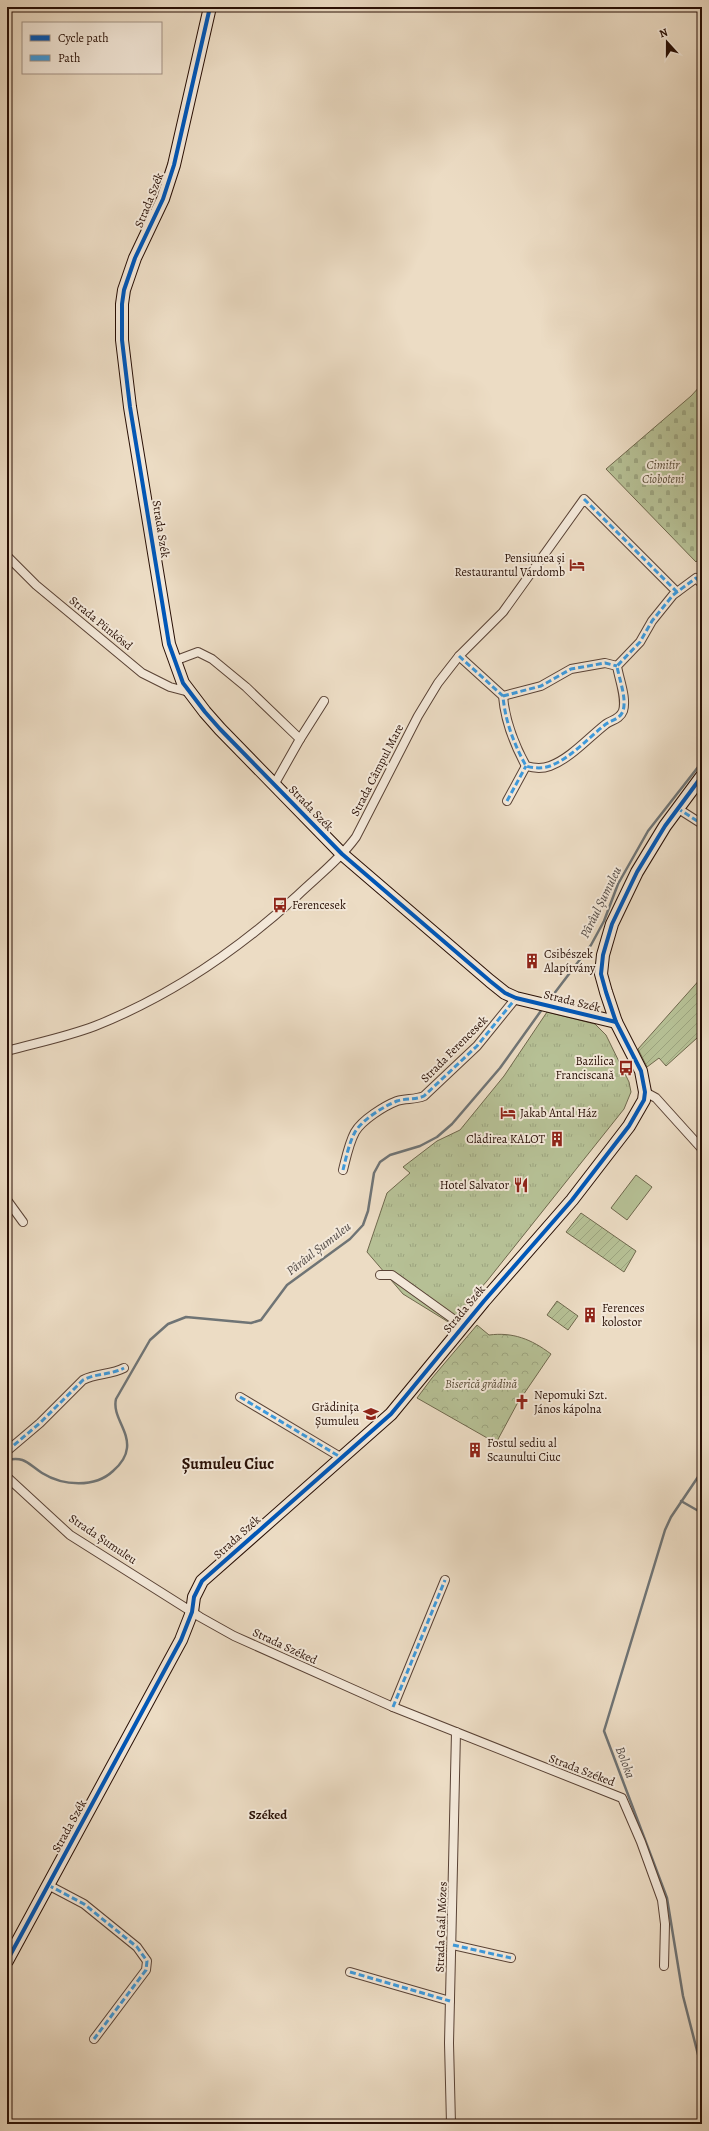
<svg xmlns="http://www.w3.org/2000/svg" width="709" height="2131" viewBox="0 0 709 2131" font-family="Alegreya,serif">
<style>
.grass{fill:url(#grass-tufts);stroke:#6f684d}
.cemetery{fill:url(#cemetery-stones);stroke:#6f684d}
.park{fill:url(#park-crowns);stroke:#6f684d}
.garden{fill:url(#garden-furrows);stroke:#6f684d}
.pitch{fill:#b6c095;stroke:#6f684d}
.lines{fill:none;stroke-linecap:round;stroke-linejoin:round}
.stream{stroke:#6f7475;stroke-width:2.5}
.street-casing{stroke:#594235;stroke-width:10}
.secondary-casing{stroke:#280f05;stroke-width:14}
.street{stroke:#f3e8d9;stroke-width:8}
.secondary{stroke:#f3e8d9;stroke-width:12}
.quiet{stroke:#3d9add;stroke-width:3;stroke-dasharray:6 3;stroke-linecap:butt}
.cycleway-casing{stroke:#f3e8d9;stroke-width:6}
.cycleway{stroke:#0057b8;stroke-width:4}
.labels{text-anchor:middle;stroke-width:4;stroke-linejoin:round;paint-order:stroke}
.street-label{font-size:12px;fill:#280f05;stroke:#f3e8d9}
.park-label{font-size:12px;font-style:italic;fill:#5a4d37;stroke:#f3e8d9}
.poi-label{font-size:12px;fill:#280f05;stroke:#f3e8d9;text-anchor:start}
.water-label{font-size:13px;font-style:italic;fill:#524a46;stroke:#f3e8d9}
.neighbourhood-label{font-size:13px;font-weight:bold;fill:#280f05;stroke:#f3e8d9}
.district-label{font-size:16px;font-weight:bold;fill:#280f05;stroke:#f3e8d9}
</style>
<defs>
<pattern id="grass-tufts" width="24" height="20" patternUnits="userSpaceOnUse"><rect width="24" height="20" fill="#b6c095"/><path d="M3 7l-1-3M5 7V3M7 7l1-3M15 17l-1-3M17 17v-4M19 17l1-3" fill="none" stroke="#9ca47f"/></pattern>
<pattern id="cemetery-stones" width="16" height="16" patternUnits="userSpaceOnUse"><rect width="16" height="16" fill="#b6c095"/><path d="M2 7V4a2 2 0 0 1 4 0v3zM10 15v-3a2 2 0 0 1 4 0v3z" fill="#9ca47f"/></pattern>
<pattern id="park-crowns" width="20" height="18" patternUnits="userSpaceOnUse"><rect width="20" height="18" fill="#b6c095"/><path d="M2 6a3 3 0 1 1 6 0M12 15a3 3 0 1 1 6 0" fill="none" stroke="#9ca47f"/></pattern>
<pattern id="garden-furrows" width="10" height="10" patternUnits="userSpaceOnUse"><rect width="10" height="10" fill="#b6c095"/><path d="M-1 1l2-2M0 10L10 0M9 11l2-2" fill="none" stroke="#9ca47f"/></pattern>
</defs>
<rect width="100%" height="100%" fill="#ecdcc4"/>
<filter id="stains"><feTurbulence type="fractalNoise" baseFrequency=".005" numOctaves="4"/><feColorMatrix values="0 0 0 0 .2 0 0 0 0 .09 0 0 0 0 .02 0 0 0 .5 -.17"/></filter>
<radialGradient id="worn" r=".72"><stop offset=".6" stop-color="#630" stop-opacity="0"/><stop offset="1" stop-color="#630" stop-opacity=".3"/></radialGradient>
<g class="grass">
<polygon points="547,1012 595,1024 606,1035 629,1082 631,1092 624,1109 487,1281 450,1323 403,1294 367,1252 387,1193 410,1173 403,1167 437,1141 460,1130 504,1076"/>
<polygon points="700,2047 702,2047 702,2124 701,2124"/>
</g>
<polygon class="cemetery" points="702,384 702,555 696,562 606,469 691,396"/>
<path class="park" d="M477,1325L489,1335C513,1332 531,1339 551,1354L517,1404L496,1443L417,1398L432,1378Z"/>
<g class="garden">
<polygon points="702,977 702,1042 697,1038 666,1066 659,1058 647,1067 638,1049"/>
<polygon points="581,1213 636,1251 624,1272 566,1232"/>
<polygon points="557,1301 578,1316 568,1330 547,1315"/>
</g>
<polygon class="pitch" points="636,1175 652,1187 627,1220 611,1208"/>
<g class="lines">
<g class="stream">
<polyline points="547,1003 591,945 604,921 618,884 648,831 702,762"/>
<path d="M7,1460C25,1456 28,1464 42,1473C63,1486 95,1488 113,1471C120,1465 126,1458 127,1448C129,1430 112,1416 116,1399L150,1340L168,1324L186,1317L251,1323L261,1320L287,1285L350,1239L363,1225L368,1211L374,1173L380,1162L390,1155L420,1146L437,1137L452,1124L500,1068L543,1008"/>
<polyline points="702,1471 671,1517 665,1530 604,1731 667,1898 683,1996 702,2070"/>
<polyline points="681,1501 702,1513"/>
</g>
<g class="street-casing">
<g id="street">
<polyline points="7,556 36,585 142,673 170,687 189,692"/>
<path d="M459,656L503,696C505,721 514,744 526,766C533,768 542,769 550,766C571,758 588,738 606,724C612,720 620,719 623,711C627,698 619,679 617,666L640,642L652,621L673,595L696,578L702,584"/>
<polyline points="174,661 198,652 212,659 246,687 300,739 274,785"/>
<polyline points="503,696 541,686 571,669 605,663 617,666"/>
<polyline points="300,739 324,701"/>
<polyline points="507,801 526,766"/>
<polyline points="677,808 702,824"/>
<path d="M7,1051C36,1043 66,1037 95,1026C171,996 238,950 298,895C318,876 340,859 356,837L418,716L438,683L459,656L503,612L584,499L677,592"/>
<polyline points="645,1092 656,1098 702,1149"/>
<path d="M343,1170C346,1158 349,1143 355,1132C362,1120 384,1106 397,1101C406,1098 415,1100 424,1096L477,1046L516,998"/>
<polyline points="7,1200 23,1222"/>
<polyline points="380,1275 392,1275 463,1326"/>
<polyline points="240,1397 342,1458"/>
<path d="M7,1451L40,1423L83,1380C96,1373 111,1375 124,1368"/>
<polyline points="7,1477 70,1535 200,1617 234,1636 393,1707 622,1798 641,1842 662,1900 665,1924 664,1966"/>
<polyline points="393,1707 445,1580"/>
<polyline points="48,1885 84,1904 137,1947 147,1961 146,1970 94,2039"/>
<polyline points="453,1945 511,1958"/>
<polyline points="350,1972 450,2001"/>
<polyline points="451,2124 449,2043 456,1732"/>
</g>
</g>
<g class="secondary-casing">
<g id="secondary">
<polyline points="210,7 174,165 163,199 135,258 124,290 122,304 122,340 130,407 169,644 183,683 205,712 220,729 342,854 490,981 505,993 516,998 616,1022"/>
<polyline points="7,1961 181,1640 192,1612 194,1597 202,1581 391,1414 484,1301 572,1200 629,1126 644,1100 645,1092 641,1071 616,1022 606,992 601,974 603,955 612,924 637,872 665,826 702,776"/>
</g>
</g>
<use href="#street" class="street"/>
<use href="#secondary" class="secondary"/>
<g class="quiet">
<polyline points="584,499 677,592"/>
<path d="M459,656L503,696C505,721 514,744 526,766C533,768 542,769 550,766C571,758 588,738 606,724C612,720 620,719 623,711C627,698 619,679 617,666L640,642L652,621L673,595L696,578L702,584"/>
<polyline points="503,696 541,686 571,669 605,663 617,666"/>
<polyline points="507,801 526,766"/>
<polyline points="677,808 702,824"/>
<path d="M343,1170C346,1158 349,1143 355,1132C362,1120 384,1106 397,1101C406,1098 415,1100 424,1096L477,1046L516,998"/>
<polyline points="240,1397 342,1458"/>
<path d="M7,1451L40,1423L83,1380C96,1373 111,1375 124,1368"/>
<polyline points="393,1707 445,1580"/>
<polyline points="48,1885 84,1904 137,1947 147,1961 146,1970 94,2039"/>
<polyline points="453,1945 511,1958"/>
<polyline points="350,1972 450,2001"/>
</g>
<g class="cycleway-casing">
<g id="cycleway">
<polyline points="210,7 174,165 163,199 135,258 124,290 122,304 122,340 130,407 169,644 183,683 205,712 220,729 342,854 490,981 505,993 516,998 616,1022"/>
<polyline points="7,1961 181,1640 192,1612 194,1597 202,1581 391,1414 484,1301 572,1200 629,1126 644,1100 645,1092 641,1071 616,1022 606,992 601,974 603,955 612,924 637,872 665,826 702,776"/>
</g>
</g>
<use href="#cycleway" class="cycleway"/>
</g>
<defs>
<g id="hotel-bare" transform="scale(1.2)"><path d="M-6-4.5h1.5V1H6V5H4.5V3h-9V5H-6ZM-4 0a1.8 1.8 0 1 1 3.6 0ZM.5 0V-2.5h3Q6-2.5 6 0Z" fill="#8f2418" stroke="#f3e8d9" stroke-width="2.5" paint-order="stroke"/></g>
<g id="bus-bare" transform="scale(1.2)"><path d="M-5-6H5V4H4V6H2V4H-2V6H-4V4H-5ZM-3.5-4V0h7V-4ZM-3.5 1.2v1.5H-2V1.2ZM2 1.2v1.5H3.5V1.2Z" fill="#8f2418" stroke="#f3e8d9" stroke-width="2.5" paint-order="stroke"/></g>
<g id="building-bare" transform="scale(1.2)"><path d="M-4-6H4V6H1V3H-1V6H-4ZM-2.5-4.3h1.7v1.8h-1.7ZM.8-4.3h1.7v1.8H.8ZM-2.5-1h1.7V.8h-1.7ZM.8-1h1.7V.8H.8Z" fill="#8f2418" stroke="#f3e8d9" stroke-width="2.5" paint-order="stroke"/></g>
<g id="restaurant-bare" transform="scale(1.2)"><path d="M-5-6h1v4h1v-4h1v4h1v-4h1v5L-1.5 .5V6h-2V.5L-5-1ZM5-6V6H3V1.5H1.5Q1.5-4 5-6Z" fill="#8f2418" stroke="#f3e8d9" stroke-width="2.5" paint-order="stroke"/></g>
<g id="church-bare" transform="scale(1.2)"><path d="M-1.2-6h2.4v3.5h3.3v2.4h-3.3V6h-2.4V-.1h-3.3v-2.4h3.3Z" fill="#8f2418" stroke="#f3e8d9" stroke-width="2.5" paint-order="stroke"/></g>
<g id="school-bare" transform="scale(1.2)"><path d="M0-5L7-2L0 1L-7-2ZM-4 1L0 2.5L4 1V4Q0 6-4 4Z" fill="#8f2418" stroke="#f3e8d9" stroke-width="2.5" paint-order="stroke"/></g>
</defs>
<g fill-rule="evenodd">
<use href="#hotel-bare" x="577" y="565"/>
<use href="#bus-bare" x="280" y="905"/>
<use href="#building-bare" x="532" y="961"/>
<use href="#bus-bare" x="626" y="1068"/>
<use href="#hotel-bare" x="508" y="1113"/>
<use href="#building-bare" x="557" y="1139"/>
<use href="#restaurant-bare" x="521" y="1185"/>
<use href="#building-bare" x="590" y="1315"/>
<use href="#church-bare" x="522" y="1402"/>
<use href="#school-bare" x="371" y="1414"/>
<use href="#building-bare" x="475" y="1450"/>
</g>
<g class="labels">
<g class="street-label">
<text transform="translate(149 200) rotate(-68)" y="4">Strada Szék</text>
<text transform="translate(161 529) rotate(81)" y="4">Strada Szék</text>
<text transform="translate(101 623) rotate(39)" y="4">Strada Pünkösd</text>
<text transform="translate(377 770) rotate(-63)" y="4">Strada Câmpul Mare</text>
<text transform="translate(311 808) rotate(46)" y="4">Strada Szék</text>
<text transform="translate(572 1001) rotate(14)" y="4">Strada Szék</text>
<text transform="translate(454 1049) rotate(-45)" y="4">Strada Ferencesek</text>
<text transform="translate(464 1309) rotate(-50)" y="4">Strada Szék</text>
<text transform="translate(237 1537) rotate(-42)" y="4">Strada Szék</text>
<text transform="translate(103 1539) rotate(34)" y="4">Strada Șumuleu</text>
<text transform="translate(285 1646) rotate(25)" y="4">Strada Széked</text>
<text transform="translate(582 1770) rotate(21)" y="4">Strada Széked</text>
<text transform="translate(69 1826) rotate(-61)" y="4">Strada Szék</text>
<text transform="translate(441 1927) rotate(-88)" y="4">Strada Gaál Mózes</text>
</g>
<g class="park-label">
<text x="663" y="469">Cimitir<tspan x="663" dy="14">Cioboteni</tspan></text>
<text x="481" y="1388">Biserică grădină</text>
</g>
<g class="poi-label">
<text x="565" y="562" text-anchor="end">Pensiunea și<tspan x="565" dy="14">Restaurantul Várdomb</tspan></text>
<text x="292" y="909">Ferencesek</text>
<text x="544" y="958">Csibészek<tspan x="544" dy="14">Alapítvány</tspan></text>
<text x="614" y="1065" text-anchor="end">Bazilica<tspan x="614" dy="14">Franciscană</tspan></text>
<text x="520" y="1117">Jakab Antal Ház</text>
<text x="545" y="1143" text-anchor="end">Clădirea KALOT</text>
<text x="509" y="1189" text-anchor="end">Hotel Salvator</text>
<text x="602" y="1312">Ferences<tspan x="602" dy="14">kolostor</tspan></text>
<text x="534" y="1399">Nepomuki Szt.<tspan x="534" dy="14">János kápolna</tspan></text>
<text x="359" y="1411" text-anchor="end">Grădinița<tspan x="359" dy="14">Șumuleu</tspan></text>
<text x="487" y="1447">Fostul sediu al<tspan x="487" dy="14">Scaunului Ciuc</tspan></text>
</g>
<g class="water-label">
<text transform="translate(600 902) rotate(-64)" y="5">Pârâul Șumuleu</text>
<text transform="translate(318 1248) rotate(-38)" y="5">Pârâul Șumuleu</text>
<text transform="translate(626 1762) rotate(69)" y="5">Boloka</text>
</g>
<g class="neighbourhood-label">
<text x="268" y="1819">Széked</text>
</g>
<g class="district-label">
<text x="228" y="1469">Șumuleu Ciuc</text>
</g>
</g>
<rect width="709" height="2131" fill="none" stroke="#ecdcc4" stroke-width="24"/>
<rect x="8" y="8" width="693" height="2115" fill="none" stroke="#280f05" stroke-width="2"/>
<rect x="12" y="12" width="685" height="2107" fill="none" stroke="#280f05"/>
<rect x="22" y="22" width="140" height="52" fill="#f3e8d9" stroke="#a29184"/>
<rect x="30" y="35" width="20" height="6" fill="#0057b8" stroke="#a29184"/>
<text x="58" y="42" font-size="12" fill="#280f05">Cycle path</text>
<rect x="30" y="55" width="20" height="6" fill="#3d9add" stroke="#a29184"/>
<text x="58" y="62" font-size="12" fill="#280f05">Path</text>
<g transform="translate(667 42) rotate(339)" stroke="#f3e8d9" stroke-width="3" paint-order="stroke">
<path d="M0-3L7 15L0 10L-7 15Z" fill="#280f05"/>
<text y="-6" font-size="11" font-weight="bold" text-anchor="middle" fill="#280f05">N</text>
</g>
<rect width="100%" height="100%" filter="url(#stains)"/>
<rect width="100%" height="100%" fill="url(#worn)"/>
</svg>
